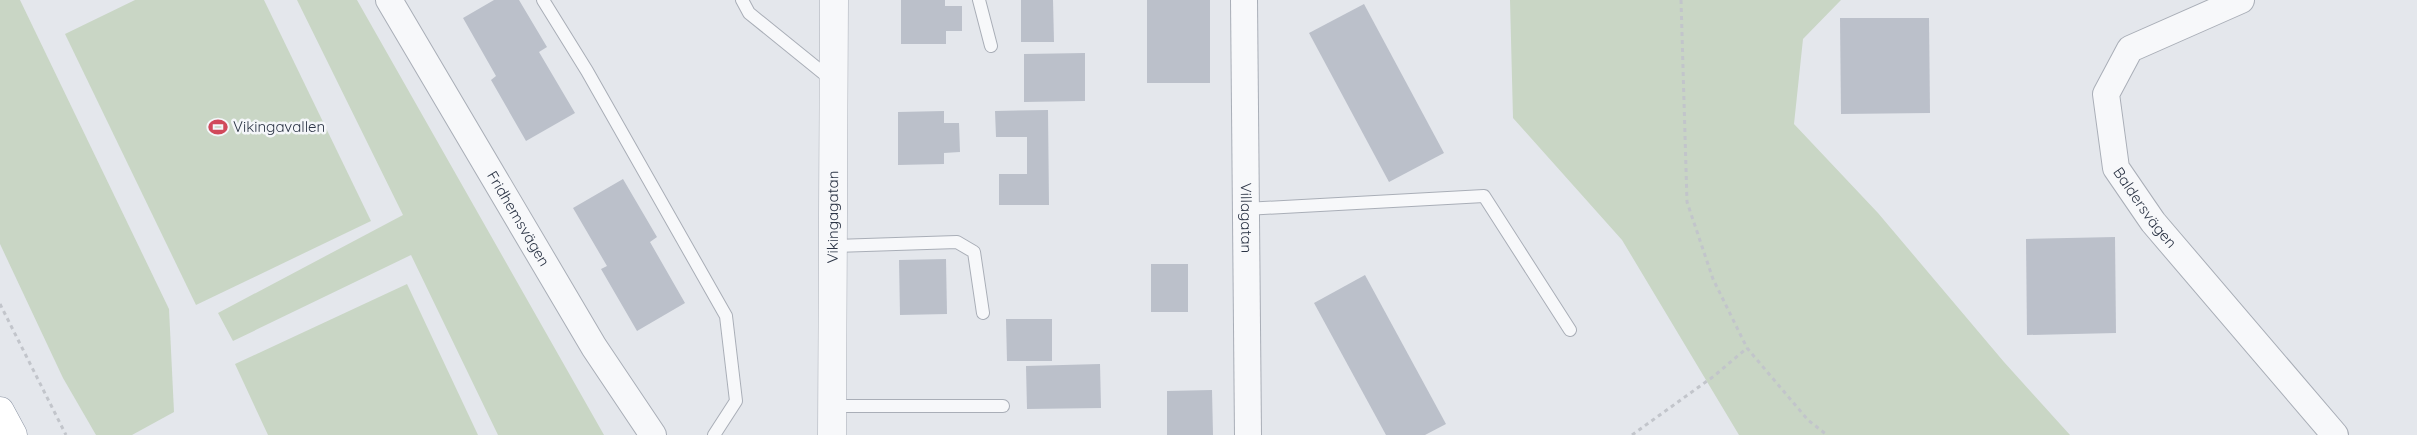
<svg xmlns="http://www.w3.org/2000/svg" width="2417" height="435" viewBox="0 0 2417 435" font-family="Quicksand,sans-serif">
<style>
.green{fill:#c9d6c5}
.building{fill:#bbc0ca}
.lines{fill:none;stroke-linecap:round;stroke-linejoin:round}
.service-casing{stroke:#a9aeb7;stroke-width:14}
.minor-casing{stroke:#a9aeb7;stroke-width:28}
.tertiary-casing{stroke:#a9aeb7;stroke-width:29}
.trunk-casing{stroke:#8b94a3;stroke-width:29}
.path{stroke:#c2c5cb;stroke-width:3;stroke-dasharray:4 4;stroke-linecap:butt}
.service{stroke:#f7f8fa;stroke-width:12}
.minor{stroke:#f7f8fa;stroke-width:26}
.tertiary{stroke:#f7f8fa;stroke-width:28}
.trunk{stroke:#fff;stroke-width:28}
.labels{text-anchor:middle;stroke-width:5;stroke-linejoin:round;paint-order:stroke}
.poi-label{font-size:15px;fill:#2b3445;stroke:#f4f6f9;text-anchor:start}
.street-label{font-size:15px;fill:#2b3445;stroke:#f4f6f9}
</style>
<rect width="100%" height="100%" fill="#e4e7ec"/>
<g class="green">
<polygon points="0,0 20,0 169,309 174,412 132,435 96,435 63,378 0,244"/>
<polygon points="135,0 264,0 371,221 196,305 65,34"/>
<polygon points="297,0 357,0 604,435 498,435 411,255 233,341 218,313 403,215"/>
<polygon points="1510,0 1841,0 1803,39 1794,124 1878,213 2004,362 2070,435 1739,435 1622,240 1513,118"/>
<polygon points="407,284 478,435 268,435 235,364"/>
</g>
<g class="building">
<polygon points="494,0 519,0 547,47 539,52 575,113 526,141 491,80 496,76 463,18"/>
<polygon points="901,0 945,0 945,6 962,6 962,31 946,31 946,44 901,44"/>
<polygon points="1021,0 1053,0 1054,42 1021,42"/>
<rect x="1147" y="0" width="63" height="83"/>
<polygon points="1364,4 1444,153 1389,182 1309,33"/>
<polygon points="1840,18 1929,18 1930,113 1841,114"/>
<polygon points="1085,53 1085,101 1024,102 1024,54"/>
<polygon points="1048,110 1049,205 999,205 999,174 1027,174 1027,137 996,137 995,111"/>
<polygon points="944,111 944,123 959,123 960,152 944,153 944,164 898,165 898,112"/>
<polygon points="623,179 657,237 650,242 685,303 637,331 601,269 607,266 573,208"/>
<polygon points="2115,237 2116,333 2027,335 2026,239"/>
<polygon points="946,259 947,314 900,315 899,260"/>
<rect x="1151" y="264" width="37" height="48"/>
<polygon points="1365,275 1446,424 1425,435 1386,435 1314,303"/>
<polygon points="1006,319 1052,319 1052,361 1007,361"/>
<polygon points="1100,364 1101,408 1027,409 1026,366"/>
<polygon points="1212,390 1213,435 1167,435 1167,391"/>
</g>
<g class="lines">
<g class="service-casing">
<g id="service">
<polyline points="543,0 587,71 726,316 736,401 714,435"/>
<polyline points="742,0 749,13 833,81"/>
<polyline points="979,0 991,46"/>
<polyline points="1245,209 1484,196 1570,330"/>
<polyline points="835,246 957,242 974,252 983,313"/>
<polyline points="833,406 1003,406"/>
</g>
</g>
<g class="minor-casing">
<g id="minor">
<path id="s1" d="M389,0L594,347L653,435"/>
<path id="s2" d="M1244,0L1248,435"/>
<path id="s3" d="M2241,0L2130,49L2106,94L2116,168L2153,222L2335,435"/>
</g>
</g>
<g class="tertiary-casing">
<g id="tertiary">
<path id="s4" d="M832,435L834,0"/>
</g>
</g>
<g class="trunk-casing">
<polyline id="trunk" points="0,411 13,435"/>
</g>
<g class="path">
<polyline points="1681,0 1687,202 1713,279 1747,348 1808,420 1827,435"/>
<polyline points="0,304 66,435"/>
<polyline points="1632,435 1714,376 1747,348"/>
</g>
<use href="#service" class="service"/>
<use href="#minor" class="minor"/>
<use href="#tertiary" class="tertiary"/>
<use href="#trunk" class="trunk"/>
</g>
<defs>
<g id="stadium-bare" transform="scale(1.5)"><path d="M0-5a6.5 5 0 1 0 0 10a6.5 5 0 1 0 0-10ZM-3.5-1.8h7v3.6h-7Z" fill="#d1495b" stroke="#f4f6f9" stroke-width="2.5" paint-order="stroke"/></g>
</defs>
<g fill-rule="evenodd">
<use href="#stadium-bare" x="218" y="127"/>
</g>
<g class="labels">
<g class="poi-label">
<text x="233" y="132">Vikingavallen</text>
</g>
<g class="street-label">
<text dy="5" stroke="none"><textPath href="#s3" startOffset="296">Baldersvägen</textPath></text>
<text dy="5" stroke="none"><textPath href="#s4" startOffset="218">Vikingagatan</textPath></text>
<text dy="5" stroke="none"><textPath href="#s2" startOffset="218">Villagatan</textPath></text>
<text dy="5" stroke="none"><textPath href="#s1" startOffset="254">Fridhemsvägen</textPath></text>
</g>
</g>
</svg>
